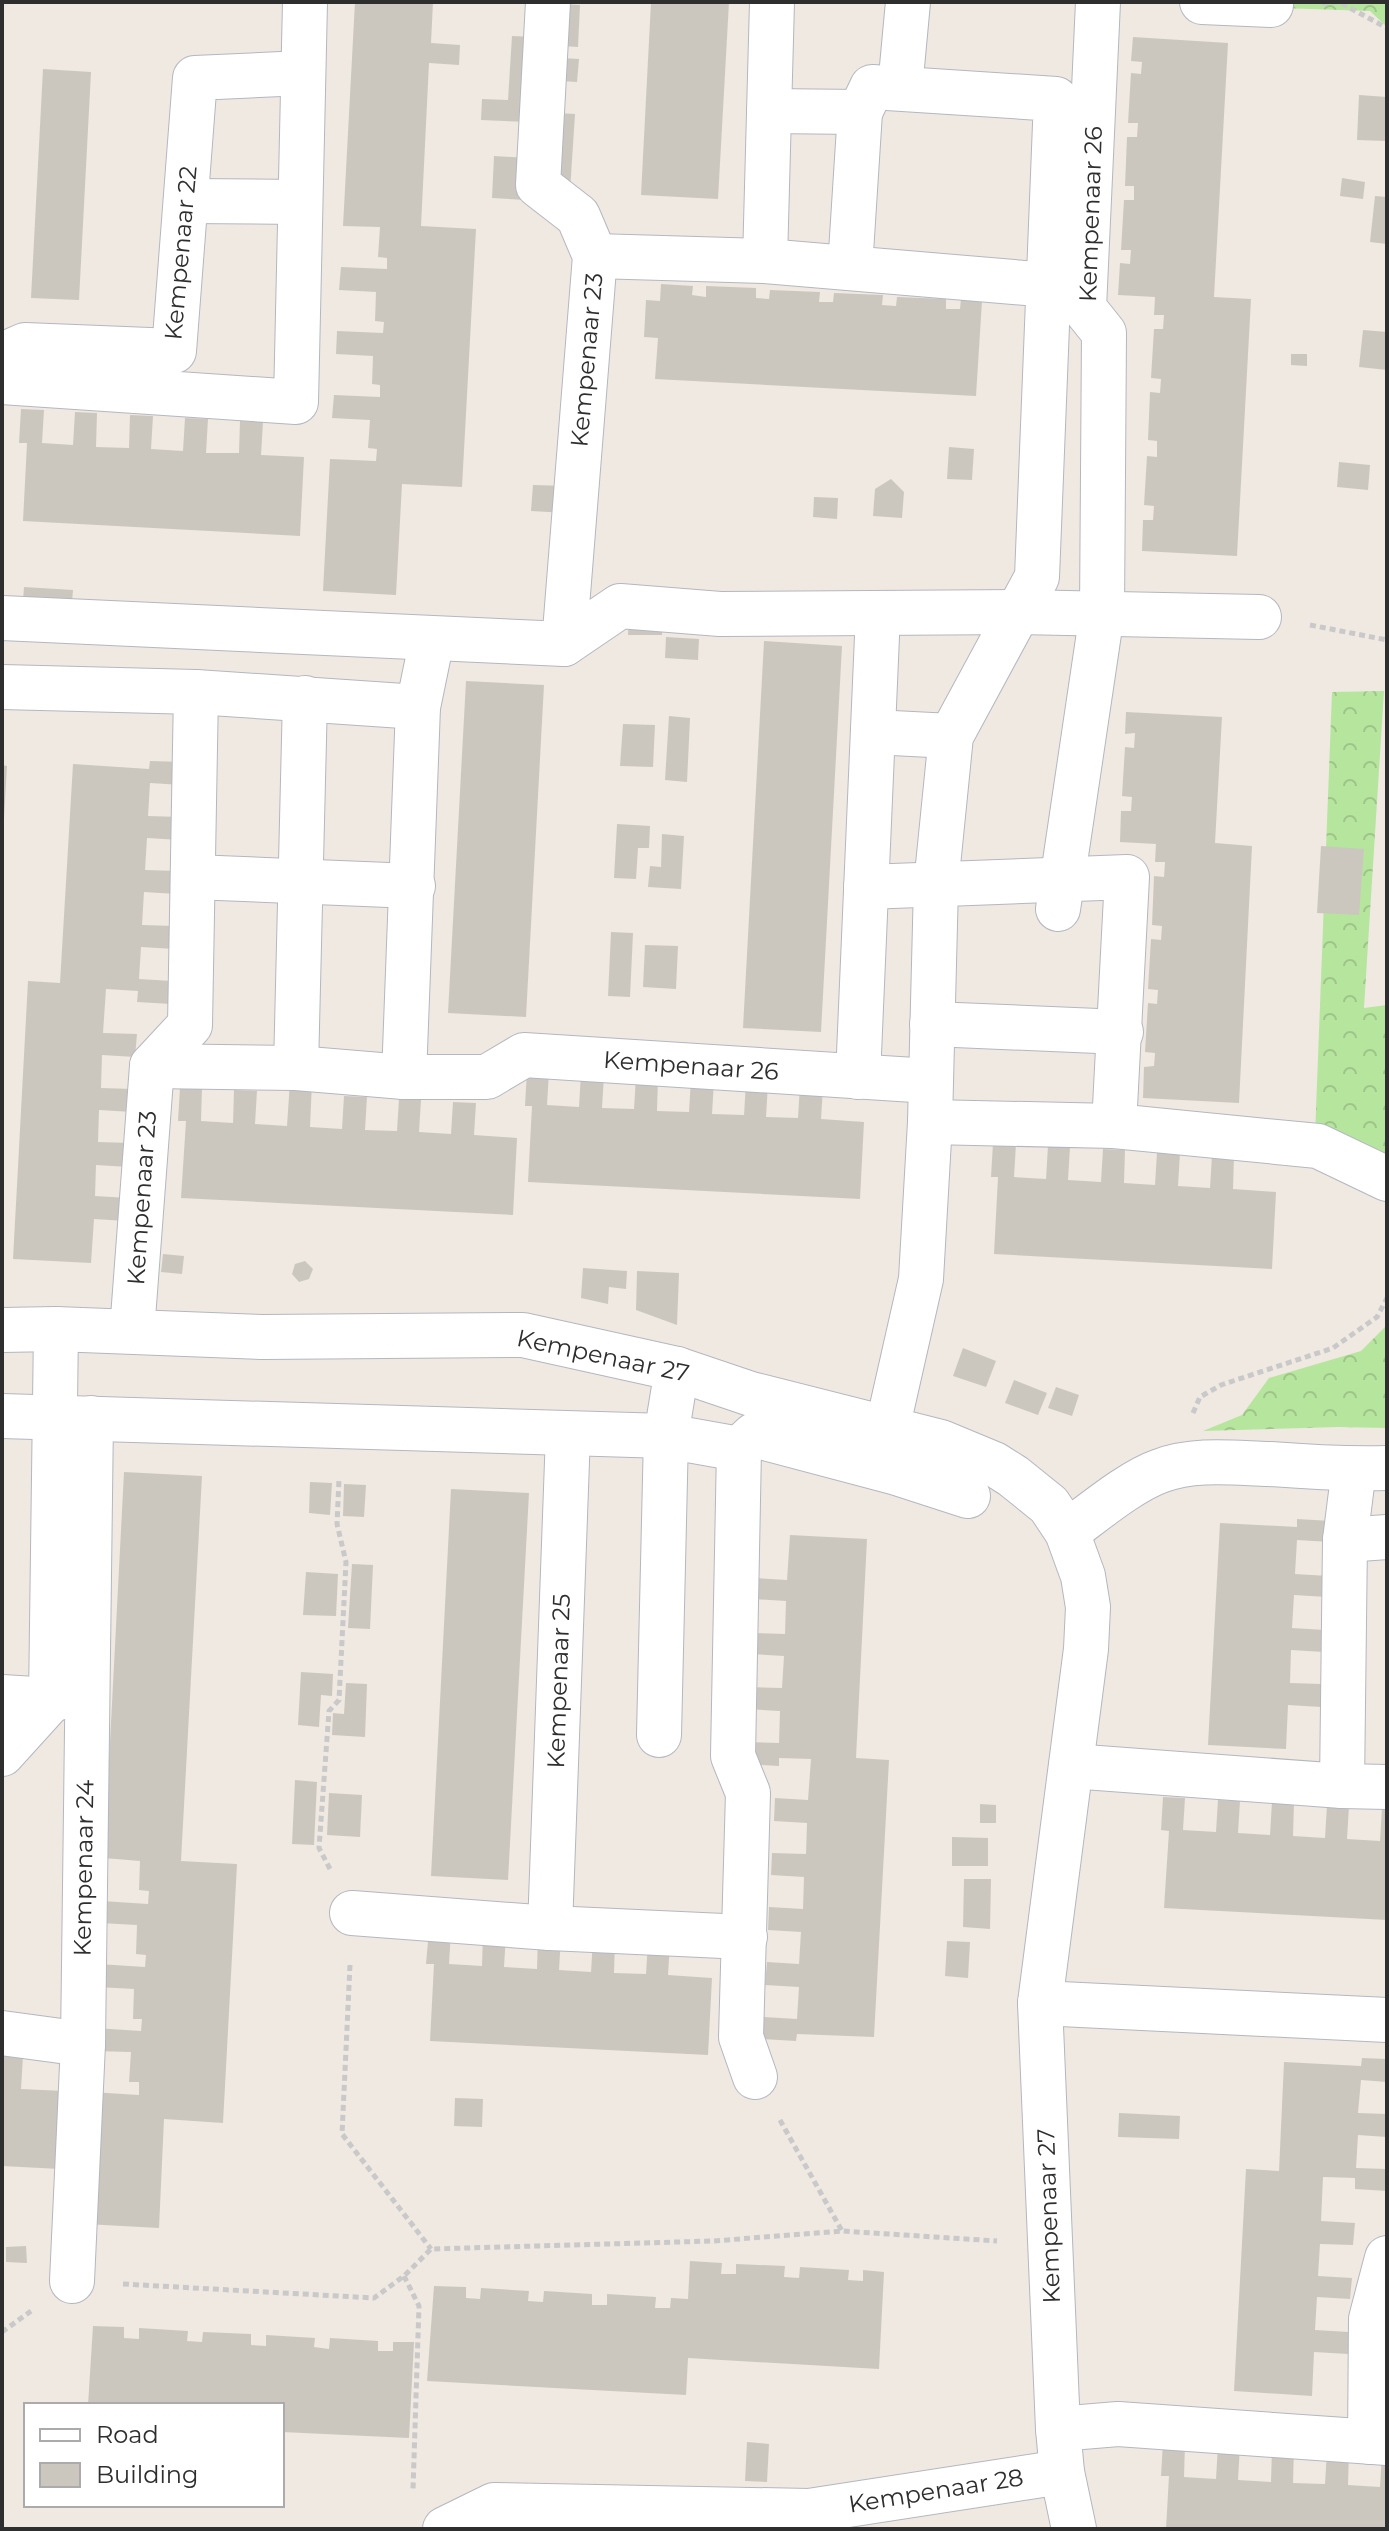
<svg xmlns="http://www.w3.org/2000/svg" width="1389" height="2531" viewBox="0 0 1389 2531" font-family="Montserrat,sans-serif">
<style>
.forest{fill:url(#forest-crowns)}
.building{fill:#cbc7bf}
.lines{fill:none;stroke-linecap:round;stroke-linejoin:round}
.minor-casing{stroke:#b4b7c1;stroke-width:46}
.path{stroke:#c9c9c9;stroke-width:5;stroke-dasharray:6 4;stroke-linecap:butt}
.minor{stroke:#fff;stroke-width:44}
.labels{text-anchor:middle;stroke-width:8;stroke-linejoin:round;paint-order:stroke}
.street-label{font-size:24px;fill:#2e2e2e;stroke:#fff}
</style>
<defs>
<pattern id="forest-crowns" width="20" height="18" patternUnits="userSpaceOnUse" patternTransform="scale(2)"><rect width="20" height="18" fill="#b6e59e"/><path d="M2 6a3 3 0 1 1 6 0M12 15a3 3 0 1 1 6 0" fill="none" stroke="#9dc588"/></pattern>
</defs>
<rect width="100%" height="100%" fill="#efe9e1"/>
<g class="forest">
<polygon points="1281,2 1387,2 1387,27 1370,11 1280,8"/>
<polygon points="1384,691 1364,1008 1387,1005 1387,1164 1314,1162 1332,692"/>
<polygon points="1387,1325 1387,1428 1338,1427 1203,1431 1242,1415 1269,1378 1361,1351"/>
</g>
<g class="building">
<polygon points="355,2 433,2 431,43 460,45 459,65 429,63 421,226 476,229 462,487 402,484 396,595 323,591 330,459 376,461 377,449 368,448 370,420 332,418 334,395 380,397 380,385 372,384 373,356 336,354 337,331 383,333 384,322 375,321 376,292 339,290 341,267 387,269 387,258 378,257 380,227 343,226"/>
<polygon points="651,2 729,2 718,199 641,195"/>
<polygon points="548,3 580,5 578,47 546,45"/>
<polygon points="512,36 534,37 529,122 481,120 482,99 508,100"/>
<polygon points="1133,37 1228,43 1214,297 1251,299 1237,556 1142,551 1143,520 1153,520 1154,506 1144,505 1147,456 1157,457 1157,441 1148,440 1150,392 1160,393 1161,379 1151,378 1154,329 1163,329 1164,315 1154,315 1155,297 1118,295 1120,263 1130,264 1131,250 1121,250 1124,200 1134,200 1134,186 1125,186 1127,137 1137,137 1138,123 1128,123 1131,73 1141,74 1142,62 1131,61"/>
<polygon points="545,57 579,59 577,82 544,80"/>
<polygon points="43,69 91,72 79,300 31,298"/>
<polygon points="1359,95 1387,97 1387,141 1357,140"/>
<polygon points="542,112 575,114 570,191 539,170"/>
<polygon points="494,156 527,158 525,200 492,198"/>
<polygon points="1342,178 1365,182 1363,199 1340,196"/>
<polygon points="1375,196 1387,197 1387,244 1370,242"/>
<polygon points="661,284 693,286 692,295 706,297 706,286 756,288 756,298 769,299 770,290 820,292 819,302 833,302 834,293 883,295 882,305 896,306 897,297 946,299 946,309 960,309 961,299 982,301 976,396 655,379 658,338 644,337 646,300 660,301"/>
<polygon points="1363,330 1387,332 1387,370 1359,367"/>
<polygon points="1291,354 1307,354 1307,366 1291,365"/>
<polygon points="21,409 44,410 42,443 73,445 75,412 97,413 96,447 129,448 130,415 153,416 151,449 183,451 185,418 208,419 206,453 239,453 240,421 263,422 261,455 304,457 300,536 23,521 27,443 19,443"/>
<polygon points="949,447 974,449 972,480 947,479"/>
<polygon points="1339,462 1370,465 1368,490 1337,487"/>
<polygon points="891,479 904,492 902,518 873,516 875,489"/>
<polygon points="533,485 567,486 566,513 531,511"/>
<polygon points="814,497 838,498 837,519 813,517"/>
<polygon points="24,587 73,590 71,616 22,615"/>
<polygon points="629,610 663,612 662,635 628,635"/>
<polygon points="666,637 699,639 698,660 665,658"/>
<polygon points="764,641 842,646 821,1032 743,1028"/>
<polygon points="466,681 544,685 526,1017 448,1013"/>
<polygon points="1126,712 1222,717 1215,843 1252,846 1239,1103 1143,1098 1144,1067 1154,1066 1155,1053 1145,1052 1148,1003 1157,1004 1158,990 1148,989 1151,939 1161,940 1162,926 1152,925 1154,876 1164,877 1165,862 1155,862 1156,844 1120,842 1121,811 1131,811 1132,797 1122,796 1125,747 1134,748 1135,733 1125,734"/>
<polygon points="669,716 690,718 687,782 665,780"/>
<polygon points="623,724 655,725 653,767 620,766"/>
<polygon points="150,761 184,762 182,785 150,783 148,816 181,817 180,840 147,838 145,870 178,871 177,894 144,892 142,925 175,926 174,949 141,947 139,979 172,981 171,1004 137,1002 138,991 106,989 103,1033 137,1034 135,1057 102,1055 101,1088 133,1089 132,1112 99,1110 98,1142 131,1143 129,1167 96,1165 95,1196 128,1198 126,1221 94,1219 91,1263 13,1259 28,981 60,983 73,764 149,769"/>
<polygon points="2,765 7,766 4,818 2,818"/>
<polygon points="617,824 650,826 649,848 638,848 636,879 614,878"/>
<polygon points="662,834 684,836 681,889 648,887 650,866 661,867"/>
<polygon points="1321,846 1364,849 1359,915 1317,913"/>
<polygon points="611,932 633,933 630,997 608,996"/>
<polygon points="645,945 678,946 676,989 643,987"/>
<polygon points="527,1070 549,1072 547,1105 579,1107 581,1073 604,1075 602,1108 634,1109 636,1076 658,1078 657,1111 689,1112 691,1079 714,1081 712,1114 744,1115 746,1082 768,1084 766,1117 798,1118 800,1085 823,1087 821,1119 864,1122 860,1199 528,1182 532,1106 525,1106"/>
<polygon points="290,1081 312,1082 310,1127 342,1129 344,1096 367,1097 365,1130 397,1131 399,1099 421,1100 419,1132 451,1134 453,1102 476,1103 474,1135 517,1138 513,1215 181,1198 186,1121 178,1121 180,1087 202,1088 201,1121 233,1123 234,1090 257,1091 255,1124 287,1126"/>
<polygon points="993,1143 1016,1144 1014,1177 1046,1179 1048,1146 1070,1147 1068,1180 1101,1182 1103,1149 1125,1150 1124,1183 1155,1185 1157,1152 1180,1153 1178,1186 1210,1188 1212,1155 1234,1156 1233,1189 1276,1192 1272,1269 994,1254 998,1177 991,1177"/>
<polygon points="163,1254 184,1256 182,1274 161,1272"/>
<polygon points="305,1261 313,1269 309,1279 299,1282 292,1274 295,1264"/>
<polygon points="583,1268 627,1271 626,1289 609,1287 608,1304 581,1298"/>
<polygon points="637,1271 679,1273 677,1325 636,1310"/>
<polygon points="963,1348 996,1361 986,1387 953,1376"/>
<polygon points="1014,1380 1047,1393 1038,1415 1005,1403"/>
<polygon points="1056,1387 1079,1395 1072,1416 1048,1408"/>
<polygon points="124,1472 202,1476 181,1861 237,1864 223,2123 164,2119 159,2228 85,2224 91,2092 139,2095 139,2082 129,2082 131,2052 94,2051 95,2028 141,2031 142,2019 133,2019 134,1989 97,1987 98,1964 145,1967 146,1955 136,1954 137,1925 100,1923 102,1901 148,1904 149,1891 139,1890 140,1861 104,1858"/>
<polygon points="310,1482 332,1483 330,1515 309,1513"/>
<polygon points="344,1484 366,1485 364,1517 343,1516"/>
<polygon points="451,1489 529,1493 508,1880 431,1876"/>
<polygon points="1297,1519 1331,1521 1330,1542 1297,1540 1295,1574 1328,1576 1327,1597 1294,1595 1292,1628 1325,1630 1324,1652 1291,1650 1290,1683 1322,1684 1321,1707 1288,1705 1286,1749 1208,1745 1220,1523 1297,1527"/>
<polygon points="790,1535 867,1539 856,1758 889,1760 874,2037 797,2034 796,2041 762,2039 764,2017 797,2019 799,1987 765,1985 767,1962 799,1964 801,1932 768,1930 769,1907 803,1909 804,1877 771,1875 772,1853 806,1854 807,1823 774,1821 775,1798 808,1800 811,1759 779,1758 779,1766 745,1764 745,1742 779,1743 780,1711 747,1709 748,1687 782,1688 784,1656 750,1654 752,1633 785,1634 786,1601 753,1599 754,1578 787,1580"/>
<polygon points="352,1564 373,1565 370,1629 348,1628"/>
<polygon points="306,1572 338,1574 336,1616 303,1615"/>
<polygon points="301,1672 333,1674 332,1696 321,1695 319,1727 298,1725"/>
<polygon points="346,1683 367,1684 365,1737 332,1735 333,1713 344,1714"/>
<polygon points="295,1780 317,1782 314,1845 292,1844"/>
<polygon points="329,1793 362,1795 360,1837 327,1835"/>
<polygon points="1163,1797 1185,1798 1183,1830 1216,1832 1218,1800 1240,1801 1238,1833 1270,1835 1272,1802 1294,1803 1293,1836 1325,1838 1327,1805 1349,1806 1347,1839 1380,1841 1382,1808 1387,1808 1387,1920 1164,1908 1169,1831 1161,1830"/>
<polygon points="980,1804 996,1805 996,1823 980,1823"/>
<polygon points="952,1837 988,1838 988,1866 952,1866"/>
<polygon points="964,1879 991,1879 990,1929 963,1927"/>
<polygon points="429,1930 451,1931 449,1964 482,1966 483,1933 506,1934 504,1967 537,1969 538,1936 561,1937 559,1970 591,1972 593,1939 615,1940 614,1973 646,1974 648,1942 670,1943 668,1975 712,1978 708,2055 430,2041 434,1964 426,1964"/>
<polygon points="947,1941 970,1942 968,1978 945,1976"/>
<polygon points="2,2055 23,2056 21,2089 64,2091 60,2169 2,2166"/>
<polygon points="1362,2058 1387,2059 1387,2082 1361,2080 1358,2113 1387,2114 1387,2137 1358,2135 1356,2168 1387,2169 1387,2191 1355,2189 1355,2178 1323,2177 1321,2221 1355,2223 1353,2245 1320,2244 1318,2276 1352,2278 1350,2299 1317,2297 1315,2330 1349,2332 1348,2354 1314,2352 1312,2396 1234,2391 1246,2169 1279,2171 1284,2062 1361,2066"/>
<polygon points="455,2098 483,2099 482,2127 454,2126"/>
<polygon points="1119,2113 1180,2116 1179,2139 1118,2137"/>
<polygon points="26,2246 27,2263 6,2262 6,2247"/>
<polygon points="690,2261 722,2263 721,2274 736,2274 736,2264 785,2266 784,2277 799,2278 800,2267 849,2270 848,2280 863,2281 863,2270 884,2272 879,2369 688,2358 686,2395 427,2381 434,2286 466,2287 466,2298 480,2299 481,2288 529,2291 528,2301 543,2302 544,2291 592,2294 592,2305 607,2305 607,2294 656,2297 655,2308 670,2308 671,2298 688,2299"/>
<polygon points="93,2326 124,2327 124,2338 139,2339 139,2328 188,2331 187,2341 202,2342 203,2332 251,2334 251,2345 266,2346 266,2335 315,2338 314,2347 329,2349 330,2338 378,2341 378,2351 393,2351 393,2342 414,2342 409,2438 282,2432 282,2405 88,2405"/>
<polygon points="747,2442 769,2444 767,2482 745,2481"/>
<polygon points="1163,2442 1185,2443 1184,2477 1216,2479 1218,2445 1240,2446 1238,2480 1271,2482 1272,2448 1294,2449 1293,2483 1325,2484 1327,2451 1349,2451 1348,2485 1380,2487 1382,2453 1387,2454 1387,2529 1166,2529 1169,2476 1161,2476"/>
</g>
<g class="lines">
<g class="minor-casing">
<g id="minor">
<polyline points="548,2 538,185 578,216 595,256 564,644"/>
<polyline points="1202,2 1271,5"/>
<polyline points="900,88 908,2"/>
<polyline points="769,111 860,112 850,268"/>
<polyline points="860,112 872,87 1056,99 1037,577 951,736 936,885 930,1122 921,1279 887,1429"/>
<polyline points="186,201 300,202"/>
<polyline points="595,256 765,261 1049,285"/>
<polyline points="765,261 772,2"/>
<polyline points="2,355 25,345 174,351 195,78 303,73"/>
<polyline points="2,382 296,402 305,2"/>
<polyline points="2,618 564,644 620,606 720,614 1019,612 1259,617"/>
<polyline points="2,687 196,692 418,707"/>
<polyline points="873,732 951,736"/>
<polyline points="193,877 413,886"/>
<polyline points="866,887 1127,877 1114,1126"/>
<polyline points="1058,909 1102,613 1104,333 1084,308 1098,2"/>
<polyline points="932,1024 1121,1032"/>
<polyline points="152,1066 296,1068 404,1077 487,1077 524,1055 930,1081"/>
<polyline points="296,1068 305,698"/>
<polyline points="404,1077 418,707 432,639"/>
<polyline points="858,1077 878,613"/>
<polyline points="930,1122 1114,1126 1318,1146 1387,1179"/>
<polyline points="2,1330 56,1329 262,1337 523,1335 677,1369 751,1394 941,1442 994,1464 1013,1476 1049,1505 1067,1532 1083,1576 1088,1607 1086,1649 1040,2003 1058,2429 1062,2472 1074,2529"/>
<polyline points="132,1331 152,1066 190,1025 196,692"/>
<polyline points="2,1416 666,1436 739,1449 754,1435 897,1473 968,1496"/>
<polyline points="739,1449 733,1756 748,1793 741,2037 755,2077"/>
<path d="M1067,1532C1093,1513 1131,1481 1160,1471C1195,1458 1233,1463 1270,1464C1309,1467 1348,1469 1387,1468"/>
<polyline points="1345,1540 1387,1537"/>
<polyline points="2,1697 51,1700 69,1695"/>
<polyline points="659,1735 666,1436 677,1369"/>
<polyline points="2,1754 51,1700 56,1329"/>
<polyline points="1071,1766 1342,1786 1387,1787"/>
<polyline points="1342,1786 1345,1540 1354,1469"/>
<polyline points="352,1913 550,1928 745,1937"/>
<polyline points="550,1928 568,1434"/>
<polyline points="1040,2003 1387,2020"/>
<polyline points="2,2033 83,2044"/>
<polyline points="72,2281 83,2044 91,1418"/>
<polyline points="1058,2429 1118,2424 1387,2443"/>
<polyline points="1370,2442 1371,2319 1387,2258"/>
<polyline points="445,2529 494,2505 809,2511 1062,2472"/>
</g>
</g>
<g class="path">
<polyline points="1322,3 1339,2 1387,28"/>
<polyline points="1310,625 1387,640"/>
<polyline points="1193,1413 1200,1397 1221,1385 1333,1348 1377,1317 1387,1298"/>
<polyline points="330,1869 319,1848 329,1711 339,1700 346,1562 337,1524 339,1479"/>
<polyline points="350,1965 342,2134 431,2249"/>
<polyline points="780,2120 842,2231"/>
<polyline points="404,2276 419,2306 413,2489"/>
<polyline points="123,2284 374,2298 404,2276 431,2249 713,2241 842,2231 997,2241"/>
<polyline points="2,2332 31,2311"/>
</g>
<use href="#minor" class="minor"/>
</g>
<g class="labels">
<g class="street-label">
<text transform="translate(1091 214) rotate(-88)" y="8">Kempenaar 26</text>
<text transform="translate(181 253) rotate(-85)" y="8">Kempenaar 22</text>
<text transform="translate(587 360) rotate(-85)" y="8">Kempenaar 23</text>
<text transform="translate(691 1066) rotate(4)" y="8">Kempenaar 26</text>
<text transform="translate(142 1198) rotate(-86)" y="8">Kempenaar 23</text>
<text transform="translate(603 1356) rotate(12)" y="8">Kempenaar 27</text>
<text transform="translate(559 1681) rotate(-88)" y="8">Kempenaar 25</text>
<text transform="translate(84 1868) rotate(-89)" y="8">Kempenaar 24</text>
<text transform="translate(1049 2216) rotate(-92)" y="8">Kempenaar 27</text>
<text transform="translate(936 2491) rotate(-9)" y="8">Kempenaar 28</text>
</g>
</g>
<rect width="1389" height="2531" fill="none" stroke="#2e2e2e" stroke-width="8"/>
<rect x="24" y="2403" width="260" height="104" fill="#ffffff" stroke="#ababab" stroke-width="2"/>
<rect x="40" y="2429" width="40" height="12" fill="#ffffff" stroke="#ababab" stroke-width="2"/>
<text x="96" y="2443" font-size="24" fill="#2e2e2e">Road</text>
<rect x="40" y="2463" width="40" height="24" fill="#cbc7bf" stroke="#ababab" stroke-width="2"/>
<text x="96" y="2483" font-size="24" fill="#2e2e2e">Building</text>
</svg>
